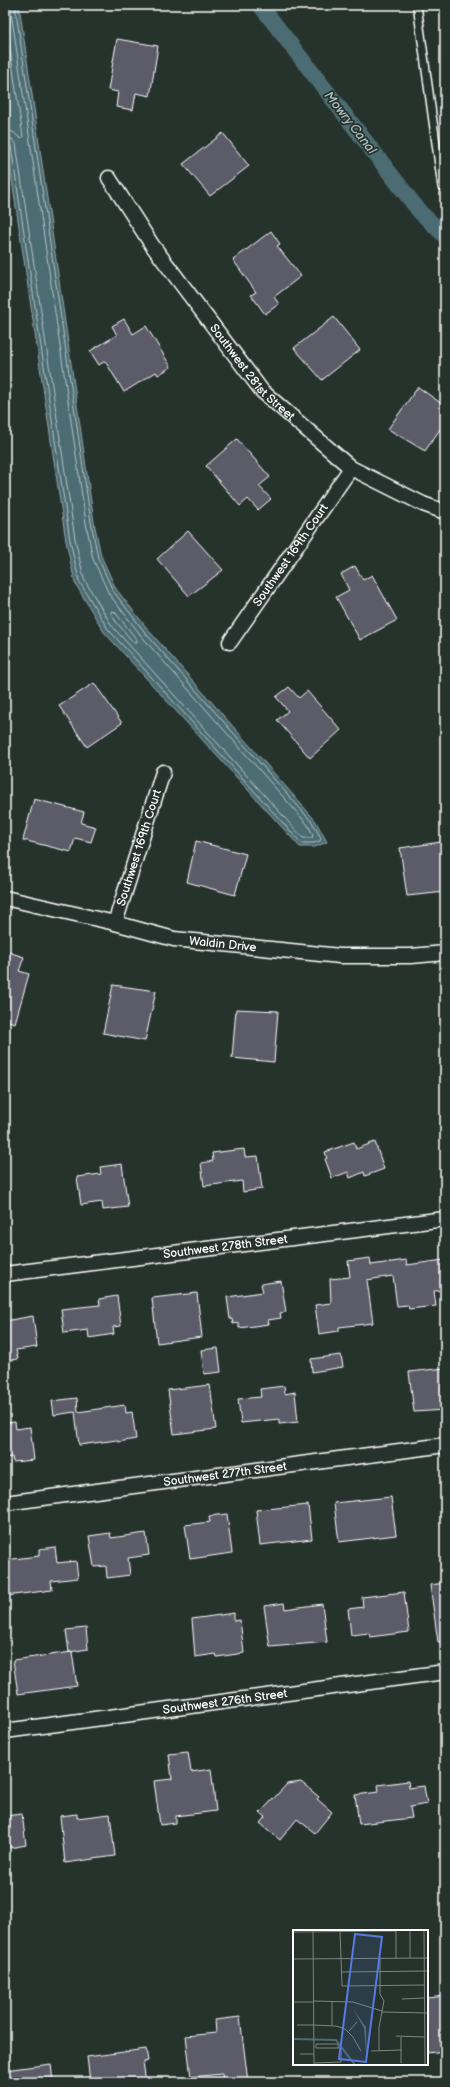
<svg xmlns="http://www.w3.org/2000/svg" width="450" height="2087" viewBox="0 0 450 2087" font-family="'Balsamiq Sans',sans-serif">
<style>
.water{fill:#4b6c72;stroke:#93a7aa}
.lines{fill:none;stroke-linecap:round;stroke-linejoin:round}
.shore{stroke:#b7c4c7;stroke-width:1}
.canal{stroke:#4b6c72;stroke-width:16}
.building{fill:#5b5c69;stroke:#fff}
.lane-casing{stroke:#fff;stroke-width:10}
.street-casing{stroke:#fff;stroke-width:17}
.lane{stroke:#26332d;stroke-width:7}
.street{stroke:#26332d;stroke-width:14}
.labels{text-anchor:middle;stroke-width:3.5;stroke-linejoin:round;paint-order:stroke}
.street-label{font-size:12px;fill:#fff;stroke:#26332d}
.water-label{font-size:13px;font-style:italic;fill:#aebdc0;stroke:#26332d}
.inset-river{fill:none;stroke:#4b6c72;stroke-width:2}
.inset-road{fill:none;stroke:#7d8581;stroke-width:1}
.view{fill:#567ae2;fill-opacity:0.15;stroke:#567ae2;stroke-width:2}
.inset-edge{fill:none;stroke:#fff;stroke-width:2}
</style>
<rect width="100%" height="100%" fill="#26332d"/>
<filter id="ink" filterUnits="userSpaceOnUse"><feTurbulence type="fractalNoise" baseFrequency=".025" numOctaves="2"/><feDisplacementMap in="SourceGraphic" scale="8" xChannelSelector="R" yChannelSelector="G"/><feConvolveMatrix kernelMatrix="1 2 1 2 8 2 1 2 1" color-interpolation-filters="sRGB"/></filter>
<g filter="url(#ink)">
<polygon class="water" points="5,5 19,5 94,522 101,556 116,589 150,632 315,820 327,842 315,847 300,847 104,632 75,583 66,541 5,133"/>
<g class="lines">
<g class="shore">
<polyline points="5,16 23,137 20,138 13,132 5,130"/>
<polyline points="5,136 12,139 16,144 75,539 84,579 112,626 303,838 312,838 313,835 308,825 143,638 109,594 93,559 86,523 10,5"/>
<polyline points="5,142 9,142 11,146 70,540 79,581 108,629 301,843 314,843 320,841 321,838 312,822 147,635 113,591 98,558 91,522 15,5"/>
<polygon points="112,611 115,612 137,640 137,643 134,643 117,623 111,614"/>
</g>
<polyline class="canal" points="260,5 420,212 445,236"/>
</g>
<g class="building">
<polygon points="117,39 158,46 150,96 136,93 133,110 116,107 118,92 108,90"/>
<polygon points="223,133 249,166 210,196 183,164"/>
<polygon points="271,231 280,244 277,246 301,276 274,297 279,304 265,314 251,295 256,292 233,260"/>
<polygon points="334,317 360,350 322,380 294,348"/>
<polygon points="124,319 133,334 146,326 171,367 158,375 156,372 124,392 105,361 99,365 90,351 117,335 112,326"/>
<polygon points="418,387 445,406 445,422 425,451 388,429"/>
<polygon points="237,439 270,477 259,486 271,499 258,510 248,499 240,506 206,466"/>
<polygon points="188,531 223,570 189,596 157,559"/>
<polygon points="355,566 363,580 372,575 397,620 360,640 336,597 349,590 341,574"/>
<polygon points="94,683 122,723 87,747 59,706"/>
<polygon points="289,687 299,698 307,691 341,730 310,758 277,720 288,711 276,697"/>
<polygon points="34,799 84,812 81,823 96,827 91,842 75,838 71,852 23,840"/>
<polygon points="196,841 246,854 235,895 187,882"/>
<polygon points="441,842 445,871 445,892 407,896 400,848"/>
<polygon points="8,952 24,957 19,971 29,974 15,1023 5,1020 5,962"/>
<polygon points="113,985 156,991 145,1041 103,1033"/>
<polygon points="236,1009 278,1011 274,1062 232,1058"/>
<polygon points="354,1142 356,1149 375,1142 384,1169 365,1176 364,1172 350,1178 348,1172 332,1178 325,1159 327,1158 325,1152"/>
<polygon points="244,1149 245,1157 258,1156 262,1189 243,1192 242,1181 204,1186 201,1163 213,1161 212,1153"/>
<polygon points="122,1164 128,1207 103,1210 102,1202 81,1205 77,1177 101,1174 100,1167"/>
<polygon points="370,1258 371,1265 406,1260 407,1265 444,1260 444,1290 434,1291 436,1306 409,1309 408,1305 397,1306 393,1276 367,1280 373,1323 339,1327 339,1331 319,1334 315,1305 331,1303 330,1279 350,1277 348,1261"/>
<polygon points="281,1281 286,1312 280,1313 281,1318 268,1320 269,1324 239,1328 239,1323 233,1324 232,1319 230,1319 227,1297 263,1292 261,1284"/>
<polygon points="197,1293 202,1337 157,1343 152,1298"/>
<polygon points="117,1296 121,1326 113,1327 114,1334 89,1338 88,1330 64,1333 61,1309 100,1305 99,1299"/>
<polygon points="33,1316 37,1347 16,1350 18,1359 5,1361 5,1321"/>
<polygon points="218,1348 221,1372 204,1374 201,1350"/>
<polygon points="341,1355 343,1367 312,1372 311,1359"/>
<polygon points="445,1368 445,1410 414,1412 409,1372"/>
<polygon points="210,1385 216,1429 174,1434 168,1390"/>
<polygon points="284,1386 285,1394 295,1392 298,1422 279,1424 279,1419 241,1423 238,1399 261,1397 260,1389"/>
<polygon points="77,1398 78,1412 125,1405 126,1413 132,1412 136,1439 118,1442 117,1440 79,1445 75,1412 54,1415 52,1401"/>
<polygon points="15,1422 16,1429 30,1427 34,1460 13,1462 12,1457 5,1458 5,1423"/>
<polygon points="391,1497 396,1535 339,1542 334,1503"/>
<polygon points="308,1505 312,1539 260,1545 256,1510"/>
<polygon points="227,1514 232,1553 190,1559 185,1525 210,1522 209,1516"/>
<polygon points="110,1533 111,1538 146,1533 149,1555 128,1558 130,1575 107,1578 106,1566 94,1567 89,1536"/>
<polygon points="55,1547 57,1563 76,1561 78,1578 51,1581 52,1590 6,1596 5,1560 39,1556 39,1549"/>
<polygon points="445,1583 445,1641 438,1642 430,1585"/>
<polygon points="404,1592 409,1632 370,1637 369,1633 351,1635 348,1609 363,1607 362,1597"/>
<polygon points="284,1603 285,1609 322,1604 327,1642 270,1647 264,1606"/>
<polygon points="234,1613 234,1621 240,1620 244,1653 217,1657 216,1654 195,1657 192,1619"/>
<polygon points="86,1628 88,1649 69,1652 66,1630"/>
<polygon points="72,1652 77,1686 18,1694 13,1660"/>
<polygon points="188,1752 191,1772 211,1769 216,1811 176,1816 176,1823 160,1825 154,1781 172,1779 169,1754"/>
<polygon points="408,1781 409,1788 424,1786 427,1804 410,1807 412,1818 359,1824 355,1795 379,1792 378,1785"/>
<polygon points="301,1782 319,1797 317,1799 332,1812 315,1833 297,1819 280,1840 260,1823 265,1817 260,1813 287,1784"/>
<polygon points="22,1814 26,1845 10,1848 10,1844 5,1845 5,1816"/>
<polygon points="77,1814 77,1818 110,1814 115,1856 65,1863 60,1816"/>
<polygon points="445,1996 445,2026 442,2026 445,2051 427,2053 427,1998"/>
<polygon points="240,2017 248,2082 223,2082 222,2074 191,2077 186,2036 216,2033 215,2020"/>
<polygon points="146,2049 148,2061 143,2062 146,2082 90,2082 87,2057"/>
<polygon points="51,2064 53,2082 5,2082 5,2070"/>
</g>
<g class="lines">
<g class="lane-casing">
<polyline id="lane" points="417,5 442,187 445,187"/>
</g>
<g class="street-casing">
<g id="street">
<path id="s1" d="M109,178L152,245L262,391L351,468L423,504L445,512"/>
<path id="s2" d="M230,642L351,468"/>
<path id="s3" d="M5,898L115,923L174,939L340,956H411L445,953"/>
<path id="s4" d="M115,923L163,772"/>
<path id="s5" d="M5,1274L445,1219"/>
<path id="s6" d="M5,1503L445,1445"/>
<path id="s7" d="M5,1731L445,1672"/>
</g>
</g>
<use href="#lane" class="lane"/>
<use href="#street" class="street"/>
</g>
</g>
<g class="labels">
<g class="street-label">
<text dy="4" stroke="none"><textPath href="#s1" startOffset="242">Southwest 281st Street</textPath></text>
<text dy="4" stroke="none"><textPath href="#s2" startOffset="106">Southwest 169th Court</textPath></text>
<text dy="4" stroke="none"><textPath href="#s4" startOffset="79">Southwest 169th Court</textPath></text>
<text dy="4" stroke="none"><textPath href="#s3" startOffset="223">Waldin Drive</textPath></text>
<text dy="4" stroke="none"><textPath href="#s5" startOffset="222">Southwest 278th Street</textPath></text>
<text dy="4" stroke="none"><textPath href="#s6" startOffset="222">Southwest 277th Street</textPath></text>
<text dy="4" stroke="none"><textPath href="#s7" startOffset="222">Southwest 276th Street</textPath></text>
</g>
<g class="water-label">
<text transform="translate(351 122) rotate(52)" y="5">Mowry Canal</text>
</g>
</g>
<g transform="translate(293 1930)">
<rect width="135" height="135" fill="#26332d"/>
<path d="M60,79L73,97L74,133L71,98Z" fill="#4b6c72"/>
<path class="inset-river" d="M0,109L43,110L62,135"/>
<path class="inset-road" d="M20,0L21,135M131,0L132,135M47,1L49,56L131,55M0,2L103,1M103,28V1M117,28V0M0,29L135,28M48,42L135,41M109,69L131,68M20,71L60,72L89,81M39,71V95M0,72H20M89,82L135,83M4,95H20M20,95L43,96L52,99L60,107L68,121M56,101L64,92M103,106L132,107M108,107V133M86,120V97L91,71L87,64V28M78,121L108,120M7,124H21M21,133L48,132V118H23V114H45V118"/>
<path class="view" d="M62,4L89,7L73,132L46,129Z"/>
<rect width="135" height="135" class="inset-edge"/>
</g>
<rect width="450" height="2087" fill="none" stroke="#26332d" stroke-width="20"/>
<rect x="10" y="10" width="430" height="2067" fill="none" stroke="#fff" stroke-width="1.5" filter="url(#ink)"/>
</svg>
